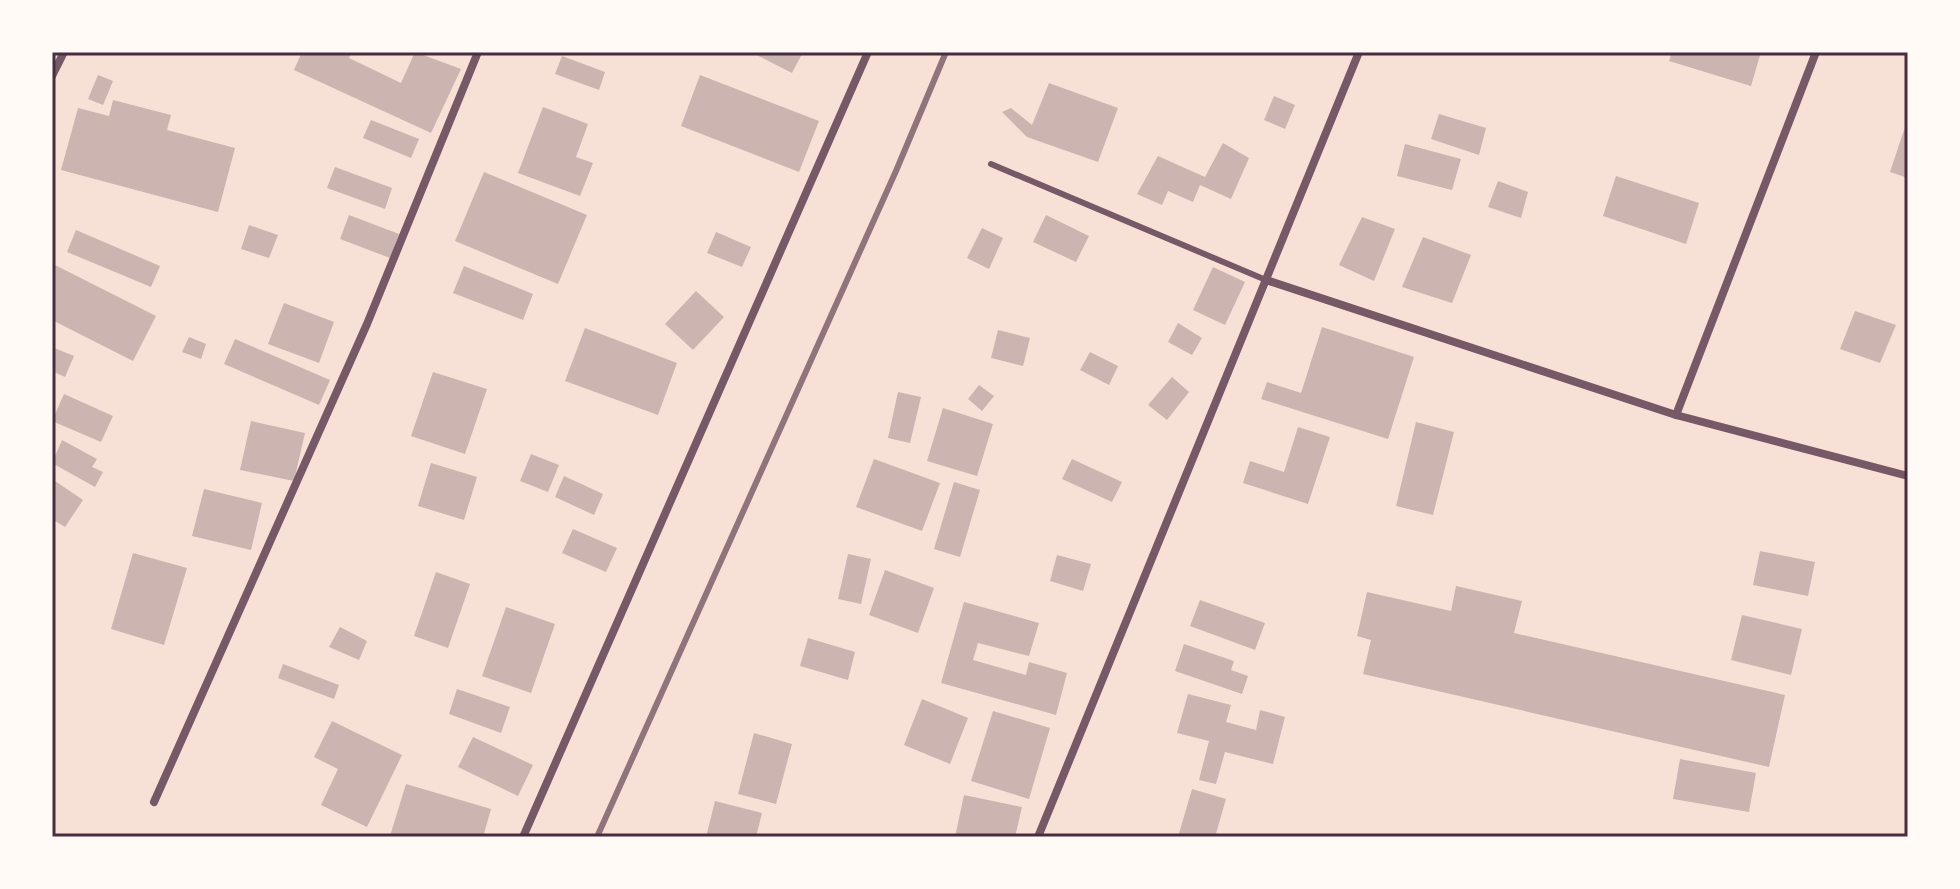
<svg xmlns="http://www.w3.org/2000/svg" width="1960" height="889" viewBox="0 0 1960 889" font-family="'Source Sans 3',sans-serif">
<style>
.building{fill:#ccb4b1}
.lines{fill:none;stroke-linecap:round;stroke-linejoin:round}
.service{stroke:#755966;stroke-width:6}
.minor{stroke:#755966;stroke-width:8}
.rail{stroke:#8f747c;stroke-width:6}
.neatline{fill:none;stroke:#4a2c40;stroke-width:3}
</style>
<rect width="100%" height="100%" fill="#f7e1d7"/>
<g class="building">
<polygon points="302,52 352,52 349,58 401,83 415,52 461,69 431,133 294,70"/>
<polygon points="751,52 803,52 792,73"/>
<polygon points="1672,52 1761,52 1751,86 1669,61"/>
<polygon points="562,56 605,72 599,90 555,74"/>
<polygon points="98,75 113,81 103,105 88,99"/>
<polygon points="700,75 819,121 799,172 681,126"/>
<polygon points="1049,83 1118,108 1098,162 1027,137 1002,112 1011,108 1032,125"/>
<polygon points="1274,96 1295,105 1285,129 1264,120"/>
<polygon points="113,100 171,115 167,130 235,148 218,212 61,170 78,108 109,116"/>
<polygon points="543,107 588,124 576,157 593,163 580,196 518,173"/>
<polygon points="1439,114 1486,128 1479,155 1431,139"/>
<polygon points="1908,118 1908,178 1890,172"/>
<polygon points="371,120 419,139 411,158 363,138"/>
<polygon points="1223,143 1249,158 1231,199 1200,185 1193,202 1168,191 1162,205 1137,194 1158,156 1205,177"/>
<polygon points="1405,144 1461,159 1452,190 1397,176"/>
<polygon points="335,167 392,188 385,209 327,188"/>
<polygon points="484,172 587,215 558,284 455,241"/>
<polygon points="1616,176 1699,203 1686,244 1603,216"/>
<polygon points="1498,181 1528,192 1521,218 1488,207"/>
<polygon points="349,215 399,234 390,258 340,239"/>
<polygon points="1046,215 1089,236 1076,262 1033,242"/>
<polygon points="1362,217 1395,229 1374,281 1339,265"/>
<polygon points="249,225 278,235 269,258 241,249"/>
<polygon points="982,228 1003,238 989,269 967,258"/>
<polygon points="76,230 160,266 151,287 67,252"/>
<polygon points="716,232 751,247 742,267 707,253"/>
<polygon points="1423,237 1471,255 1452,303 1402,287"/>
<polygon points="53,264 156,316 133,361 52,320"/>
<polygon points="464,266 533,294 523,320 453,293"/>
<polygon points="1213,267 1245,282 1225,325 1193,310"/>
<polygon points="696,291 724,317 693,350 665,324"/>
<polygon points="284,303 334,322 319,363 268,344"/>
<polygon points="1855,311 1896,325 1880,363 1840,349"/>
<polygon points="1178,323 1202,338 1192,355 1168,342"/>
<polygon points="1322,327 1414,357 1388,439 1261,399 1267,382 1301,393"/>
<polygon points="585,328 677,363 658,415 565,381"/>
<polygon points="998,330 1030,338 1023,366 991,358"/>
<polygon points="189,337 206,344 201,359 182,352"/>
<polygon points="235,339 330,380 319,405 224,364"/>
<polygon points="52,347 74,356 65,377 52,371"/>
<polygon points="1090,352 1118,366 1109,385 1080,370"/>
<polygon points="433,372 487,389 465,454 411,436"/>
<polygon points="1172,377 1189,392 1167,420 1148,405"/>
<polygon points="979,385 994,396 982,411 968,399"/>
<polygon points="898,392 921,397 910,443 888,438"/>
<polygon points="64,394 113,416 101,442 52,421"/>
<polygon points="943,408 993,424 977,476 927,461"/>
<polygon points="251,421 305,433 294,481 240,470"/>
<polygon points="1416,422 1454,432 1433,515 1396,506"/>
<polygon points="1298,427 1330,437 1308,504 1243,483 1250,461 1284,472"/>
<polygon points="62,440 97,459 92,467 103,472 95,487 52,463"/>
<polygon points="531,454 559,465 548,492 520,481"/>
<polygon points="874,459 940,483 922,531 856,507"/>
<polygon points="1072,459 1122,482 1112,502 1062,479"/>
<polygon points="431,463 477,477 464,520 418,506"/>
<polygon points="564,476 603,494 594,515 555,497"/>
<polygon points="52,479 83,500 65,527 52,519"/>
<polygon points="954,482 980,490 960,557 934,549"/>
<polygon points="204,489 262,503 251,550 192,536"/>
<polygon points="573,529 617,548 606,572 562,553"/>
<polygon points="1760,551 1815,562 1808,596 1753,585"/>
<polygon points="133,553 187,568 164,645 111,629"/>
<polygon points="848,554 871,559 861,604 838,599"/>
<polygon points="1057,555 1091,564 1083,591 1050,581"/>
<polygon points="885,570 934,588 918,633 869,615"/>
<polygon points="436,572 470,584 448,648 414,636"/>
<polygon points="1456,586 1522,601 1514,633 1785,695 1769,767 1363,674 1371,640 1357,636 1367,592 1451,611"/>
<polygon points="1200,600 1265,623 1255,650 1190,626"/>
<polygon points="964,602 1039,623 1029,656 978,643 973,660 1026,675 1029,662 1067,673 1056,715 941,683"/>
<polygon points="506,607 555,624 531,693 482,676"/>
<polygon points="1742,615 1802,629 1791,675 1731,660"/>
<polygon points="340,627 367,641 359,660 329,647"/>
<polygon points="808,638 855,652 848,680 800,666"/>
<polygon points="1184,644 1234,661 1231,670 1248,676 1242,694 1175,671"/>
<polygon points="283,664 339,685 334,699 278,678"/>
<polygon points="457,689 510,707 501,733 449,714"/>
<polygon points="1188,694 1231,705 1226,722 1256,730 1260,710 1285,717 1273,764 1225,752 1216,784 1199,780 1209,741 1177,733"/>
<polygon points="922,699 968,718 950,764 904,745"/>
<polygon points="993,711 1050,728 1029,799 971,781"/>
<polygon points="332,721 402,755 367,827 321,805 338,769 314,757"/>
<polygon points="754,733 792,744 776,804 738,794"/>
<polygon points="473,737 533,765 518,796 458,767"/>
<polygon points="1680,759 1756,773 1749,812 1673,799"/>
<polygon points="406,784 491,809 483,837 390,836"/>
<polygon points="1192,789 1226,799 1215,837 1178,837"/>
<polygon points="964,795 1022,807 1015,837 955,837"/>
<polygon points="715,801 762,813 756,837 706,837"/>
</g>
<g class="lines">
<polyline class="service" points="991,164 1266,280"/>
<g class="minor">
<polyline points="52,76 64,52"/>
<polyline points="1266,280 1676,415 1908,476"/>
<polyline points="1676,415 1816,52"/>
<polyline points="154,802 367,324 478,52"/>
<polyline points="523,837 868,52"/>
<polyline points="1038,837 1359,52"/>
</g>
<polyline class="rail" points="597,837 896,171 946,52"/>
</g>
<rect width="1960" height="889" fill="none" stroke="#fffaf5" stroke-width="108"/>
<rect x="54" y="54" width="1852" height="781" class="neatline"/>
</svg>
